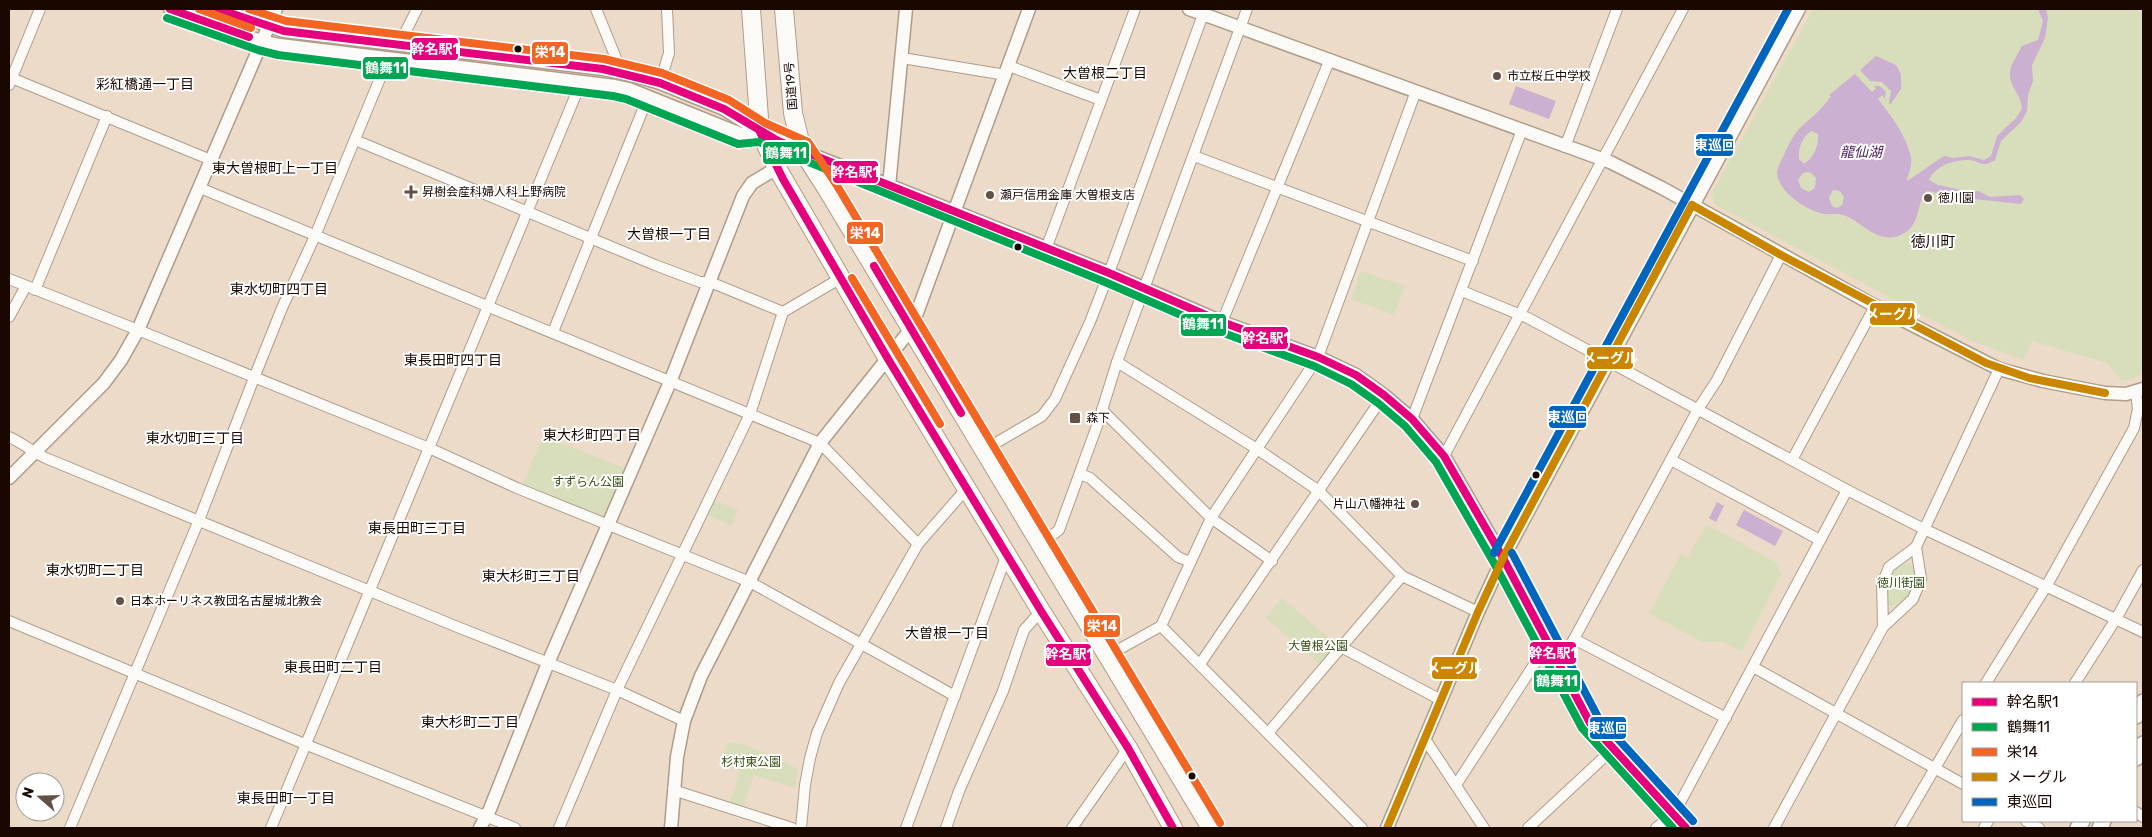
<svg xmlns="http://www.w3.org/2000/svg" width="2152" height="837" viewBox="0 0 2152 837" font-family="Rubik,'Noto Sans JP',sans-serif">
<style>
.green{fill:#d8ddbb}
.water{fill:#cbb0d1;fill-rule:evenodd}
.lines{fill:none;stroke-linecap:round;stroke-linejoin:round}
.minor-casing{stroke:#ae9d8a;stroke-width:12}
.tertiary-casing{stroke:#ae9d8a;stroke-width:15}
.secondary-casing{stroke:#ae9d8a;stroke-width:18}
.trunk-casing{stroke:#ae9d8a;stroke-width:20}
.minor{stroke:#fcfaf7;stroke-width:10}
.tertiary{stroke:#fcfaf7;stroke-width:12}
.secondary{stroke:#fcfaf7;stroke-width:15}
.trunk{stroke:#fcfaf7;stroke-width:18}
.bus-1-casing{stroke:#fff;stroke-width:11}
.bus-2-casing{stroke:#fff;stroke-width:11}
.bus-3-casing{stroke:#fff;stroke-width:11}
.bus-4-casing{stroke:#fff;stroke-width:11}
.bus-5-casing{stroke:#fff;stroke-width:11}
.bus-1{stroke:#e5007d;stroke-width:8}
.bus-2{stroke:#00a651;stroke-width:8}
.bus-3{stroke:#f26522;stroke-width:8}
.bus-4{stroke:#cb8600;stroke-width:8}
.bus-5{stroke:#0065bd;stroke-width:8}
.bus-dot{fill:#190700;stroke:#fff;stroke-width:2}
.poi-dot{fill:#635146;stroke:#fff;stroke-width:2}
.labels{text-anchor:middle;stroke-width:4;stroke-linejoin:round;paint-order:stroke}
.poi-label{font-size:12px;fill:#190700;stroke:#fff;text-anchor:start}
.street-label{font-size:12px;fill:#190700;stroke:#fff}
.park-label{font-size:12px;fill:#354e11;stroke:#fff}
.neighbourhood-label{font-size:14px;fill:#190700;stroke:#fff}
.water-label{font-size:14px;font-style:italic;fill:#482062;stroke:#fff}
.quarter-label{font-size:15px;fill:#190700;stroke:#fff}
.line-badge{stroke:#fff;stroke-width:2}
.badge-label{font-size:14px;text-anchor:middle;font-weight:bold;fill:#fff}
</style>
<rect width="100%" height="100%" fill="#ecdbc8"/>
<g class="green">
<polygon points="1813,9 2136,9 2143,13 2143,373 2135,378 2122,381 2107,363 2032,341 2024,360 1972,341 1714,204 1712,193"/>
<polygon points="1361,271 1405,286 1394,315 1351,299"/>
<polygon points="543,436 624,468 603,517 523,484"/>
<polygon points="714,500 738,510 731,526 708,515"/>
<polygon points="1706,524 1777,563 1781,575 1742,652 1723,642 1702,642 1649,613 1681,554 1688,557"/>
<path d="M1909,563C1924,576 1909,607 1890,606L1886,602C1886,585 1889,567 1909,563Z"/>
<polygon points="1282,598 1337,645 1320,665 1266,618"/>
<polygon points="727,743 744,744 798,769 795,788 754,775 743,807 730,802 740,770 721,764"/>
</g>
<g class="water">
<path d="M2038,9H2046L2048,18L2045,38L2032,65L2033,81L2028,95L2027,111L2021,122L2001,141L1995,160L1987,164C1980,165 1975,159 1968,160C1953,160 1935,166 1929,180L1938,185L1971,192L1978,191L1990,197L2020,195L2024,199L2021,204L1965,198L1927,191C1915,201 1923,228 1898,236C1877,243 1863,223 1846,216C1835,212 1829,216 1820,213C1804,209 1778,191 1777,173C1777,168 1780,163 1782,159C1787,149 1791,138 1799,129C1810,118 1822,110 1831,96L1829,95L1855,74L1872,92L1876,89L1874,86H1880L1886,92L1885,99L1882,95L1878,99C1891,116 1907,136 1911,158C1912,166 1908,174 1907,181L1944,156L1954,158L1969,156L1984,160L1991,156L1997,136L2016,118L2022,109C2022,96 2008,85 2010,72C2011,63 2018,54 2022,46L2038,40L2043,21ZM1811,131L1818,134C1819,144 1814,159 1804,164L1799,159C1798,148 1802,138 1811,131ZM1807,172L1811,173L1816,178L1815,188L1809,192L1801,188L1798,180L1803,173ZM1833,190L1840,191L1844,197L1842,205L1837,208L1832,206L1829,198Z"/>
<polygon points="1876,56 1896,65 1901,74 1901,89 1890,105 1889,103 1891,91 1882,82 1870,81 1860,70"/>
<polygon points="1516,86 1556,101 1549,119 1509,104"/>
<polygon points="1717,502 1724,506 1716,522 1709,518"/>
<polygon points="1744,510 1783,531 1775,546 1736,525"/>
</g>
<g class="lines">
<g class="minor-casing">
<g id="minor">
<polyline points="596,9 622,73"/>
<polyline points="399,45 417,9"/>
<polyline points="902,58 1006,75"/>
<polyline points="1009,66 1101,100"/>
<polyline points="9,77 211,160"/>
<polyline points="660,83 669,53 667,9"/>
<polyline points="9,85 40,9"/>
<polyline points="355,140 655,265 700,282 710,282 783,312"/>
<polyline points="1565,147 1617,9"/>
<polyline points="1194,156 1473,261"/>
<polyline points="200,188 820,443 918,544"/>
<polyline points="1046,249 1135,9"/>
<polyline points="9,279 138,330 429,448 517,488 750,582 955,696"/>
<polyline points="35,290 107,116"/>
<polyline points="1462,291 1528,318 1847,490 1924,529 2143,632"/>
<polyline points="9,317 26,286"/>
<polyline points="1222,322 1330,59"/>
<polyline points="553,332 648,97"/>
<polyline points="1117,362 1257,449 1319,491 1402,576 1478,612"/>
<polyline points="1102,410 1211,518 1272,561"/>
<polyline points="1412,419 1522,130"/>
<path d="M9,437C23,443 33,453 48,459L460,628L617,690L684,721"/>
<polyline points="984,450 1042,416 1055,399 1090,322 1109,273 1205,9"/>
<polyline points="1444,456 1683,9"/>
<polyline points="1671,460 1820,540"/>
<polyline points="1792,460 1875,306"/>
<polyline points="1080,474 1090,478 1178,557 1190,562"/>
<polyline points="1040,544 1059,530 1098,423 1117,362 1247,9"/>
<polyline points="9,621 307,745 515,828"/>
<polyline points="1161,626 1362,828"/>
<polyline points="1883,627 1882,584 1889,567 1916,547 1999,369"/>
<polyline points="1574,639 1726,718"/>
<polyline points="1341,647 1441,700"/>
<polyline points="1107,656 1161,626 1211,518 1318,357 1416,91"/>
<polyline points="1554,656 1569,647 1574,639 1698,409 1717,380 1781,255"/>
<polyline points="1200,664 1384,395"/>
<polyline points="1753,667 1963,784"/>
<polyline points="1986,683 2047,585 2134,428 2138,409 2136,392"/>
<polyline points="2075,683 2116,619 2143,570"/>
<polyline points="1268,733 1402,576"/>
<polyline points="1425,739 1484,828"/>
<polyline points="1456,785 1548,643"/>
<polyline points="673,790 792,828"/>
<polyline points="2136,812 2143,817"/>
<polyline points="2026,821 2039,828"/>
<polyline points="70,828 199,520 254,378 282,308 315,236 388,59"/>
<polyline points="271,828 577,92 578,81"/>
<polyline points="559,828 617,690 750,414 783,312 841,278"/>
<polyline points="801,828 805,785 810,758 817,733 839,683 918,544 967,488"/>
<polyline points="906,828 1007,554"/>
<polyline points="946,828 959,791 1003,691 1024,630 1041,611"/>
<polyline points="1072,828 1128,748"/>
<polyline points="1528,828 1614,748"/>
<polyline points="1656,828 1674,814 1847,490"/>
<polyline points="1774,828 1883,627 1913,599 1921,579 1916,547"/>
<polyline points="1900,828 1963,720"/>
<polyline points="1984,828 1988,821"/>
</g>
</g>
<g class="tertiary-casing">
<g id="tertiary">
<polyline points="170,9 261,41 280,45 615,86 629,89 741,134 760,132"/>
<polyline points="218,9 284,31 603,69 633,75 660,83 724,109 760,132 778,141 1109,273 1222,322 1318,357 1356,375 1384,395 1412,419 1444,456 1503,558 1590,723 1686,828"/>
<polyline points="1189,9 1610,162 1662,188 1875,306 1999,369 2043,381 2105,393 2126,394 2143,389"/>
<polyline points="889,186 906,9"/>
<polyline points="9,478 104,383 121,360 138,330 276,9"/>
<polyline points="480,828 490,809 548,663 670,382 743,196 752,183 777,168"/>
<polyline points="671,828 677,757 684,721 701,676 820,443 911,329 1029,9"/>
<polyline points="1387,828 1478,612 1503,558 1799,9"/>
</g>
</g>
<g class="secondary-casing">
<g id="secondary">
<polyline points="2136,716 2143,702"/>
<polyline points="2136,758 2143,744"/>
<polyline points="2078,828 2082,821"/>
<polyline points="2100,828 2103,821"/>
</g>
</g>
<g class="trunk-casing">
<g id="trunk">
<polyline points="751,9 760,132 777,168 888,359 1041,611 1128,748 1173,828"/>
<polyline points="784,9 793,113 802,150 827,189 1211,828"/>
</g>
</g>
<use href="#minor" class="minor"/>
<use href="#tertiary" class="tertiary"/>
<use href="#secondary" class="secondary"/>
<use href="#trunk" class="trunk"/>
<g class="bus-1-casing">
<g id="bus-1">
<polyline points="170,9 249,37"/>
<polyline points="218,9 284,31 603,69 660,83 724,109 778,141 1109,273 1222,322 1318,357 1356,375 1384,395 1412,419 1444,456 1503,558 1590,723 1686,828"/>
<polyline points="760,132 783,179 888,359 1041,611 1128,748 1173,828"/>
<polyline points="874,266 961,413"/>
</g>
</g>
<g class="bus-2-casing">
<polyline id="bus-2" points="167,18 258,50 278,55 613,96 626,99 738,144 759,142 1105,282 1218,331 1314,366 1351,384 1378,403 1405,426 1436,462 1494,563 1582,728 1673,828"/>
</g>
<g class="bus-3-casing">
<g id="bus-3">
<polyline points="199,9 251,28"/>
<polyline points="249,9 286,21 604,59 662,73 729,100 765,123 808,142 836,184 1220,823"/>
<polyline points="852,278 940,424"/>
</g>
</g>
<g class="bus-4-casing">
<g id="bus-4">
<polyline points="1692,205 1781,255 1986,363 2029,378 2105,393"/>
<polyline points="1387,828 1478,612 1503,558 1692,205"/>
</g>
</g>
<g class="bus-5-casing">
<g id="bus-5">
<polyline points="1494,553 1788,9"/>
<polyline points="1512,553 1598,717 1693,821"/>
</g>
</g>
<use href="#bus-1" class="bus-1"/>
<use href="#bus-2" class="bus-2"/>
<use href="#bus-3" class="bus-3"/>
<use href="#bus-4" class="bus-4"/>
<use href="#bus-5" class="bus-5"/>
</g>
<g class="bus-dot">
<circle cx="518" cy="49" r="4.5"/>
<circle cx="1018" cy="247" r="4.5"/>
<circle cx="1536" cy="475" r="4.5"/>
<circle cx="1192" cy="776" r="4.5"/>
</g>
<g class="poi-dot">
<circle cx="1497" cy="76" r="5"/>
<path d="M408.5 184.5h5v5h5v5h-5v5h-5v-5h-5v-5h5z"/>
<circle cx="990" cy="195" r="5"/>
<circle cx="1928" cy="198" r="5"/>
<rect x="1069" y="412" width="12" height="12" rx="2.5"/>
<circle cx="1415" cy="504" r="5"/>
<circle cx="120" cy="601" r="5"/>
</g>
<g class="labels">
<g class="poi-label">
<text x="1507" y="80">市立桜丘中学校</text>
<text x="422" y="196">昇樹会産科婦人科上野病院</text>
<text x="1000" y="199">瀬戸信用金庫 大曽根支店</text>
<text x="1938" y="202">徳川園</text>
<text x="1086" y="422">森下</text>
<text x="1405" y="508" text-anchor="end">片山八幡神社</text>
<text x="130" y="605">日本ホーリネス教団名古屋城北教会</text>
</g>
<g class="street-label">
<text transform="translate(791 86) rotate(-95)" y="4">国道19号</text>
</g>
<g class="park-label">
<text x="588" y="486">すずらん公園</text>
<text x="1901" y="587">徳川街園</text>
<text x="1318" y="650">大曽根公園</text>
<text x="751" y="766">杉村東公園</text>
</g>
<g class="neighbourhood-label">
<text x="1105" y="78">大曽根二丁目</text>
<text x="145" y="89">彩紅橋通一丁目</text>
<text x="275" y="173">東大曽根町上一丁目</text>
<text x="669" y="239">大曽根一丁目</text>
<text x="279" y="294">東水切町四丁目</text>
<text x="453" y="365">東長田町四丁目</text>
<text x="592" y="440">東大杉町四丁目</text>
<text x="195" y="443">東水切町三丁目</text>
<text x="417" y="533">東長田町三丁目</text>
<text x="95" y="575">東水切町二丁目</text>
<text x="531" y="581">東大杉町三丁目</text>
<text x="947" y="638">大曽根一丁目</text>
<text x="333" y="672">東長田町二丁目</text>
<text x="470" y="727">東大杉町二丁目</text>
<text x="286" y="803">東長田町一丁目</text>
</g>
<g class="water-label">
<text x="1861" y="157">龍仙湖</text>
</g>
<g class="quarter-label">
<text x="1933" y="247">徳川町</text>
</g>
</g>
<g class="line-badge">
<rect x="411" y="37" width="48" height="24" rx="5" fill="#e5007d"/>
<rect x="531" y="41" width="38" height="24" rx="5" fill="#f26522"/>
<rect x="362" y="56" width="47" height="24" rx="5" fill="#00a651"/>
<rect x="1695" y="133" width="39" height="24" rx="5" fill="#0065bd"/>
<rect x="762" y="141" width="48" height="24" rx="5" fill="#00a651"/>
<rect x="832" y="160" width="47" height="24" rx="5" fill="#e5007d"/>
<rect x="846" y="221" width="38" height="24" rx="5" fill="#f26522"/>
<rect x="1869" y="302" width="47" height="24" rx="5" fill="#cb8600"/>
<rect x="1180" y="313" width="47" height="24" rx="5" fill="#00a651"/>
<rect x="1242" y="326" width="47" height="24" rx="5" fill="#e5007d"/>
<rect x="1586" y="346" width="48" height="24" rx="5" fill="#cb8600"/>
<rect x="1548" y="405" width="39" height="24" rx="5" fill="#0065bd"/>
<rect x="1083" y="614" width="38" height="24" rx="5" fill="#f26522"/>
<rect x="1529" y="641" width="48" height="24" rx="5" fill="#e5007d"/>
<rect x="1045" y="643" width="47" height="24" rx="5" fill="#e5007d"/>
<rect x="1431" y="656" width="47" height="24" rx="5" fill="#cb8600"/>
<rect x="1533" y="669" width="48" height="24" rx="5" fill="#00a651"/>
<rect x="1589" y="716" width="38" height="24" rx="5" fill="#0065bd"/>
</g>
<g class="badge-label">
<text x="435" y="54">幹名駅1</text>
<text x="550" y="57">栄14</text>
<text x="386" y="73">鶴舞11</text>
<text x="1715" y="150">東巡回</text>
<text x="786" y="158">鶴舞11</text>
<text x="855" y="177">幹名駅1</text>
<text x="865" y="238">栄14</text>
<text x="1893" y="319">メーグル</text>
<text x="1203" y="329">鶴舞11</text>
<text x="1266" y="343">幹名駅1</text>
<text x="1610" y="363">メーグル</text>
<text x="1568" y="422">東巡回</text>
<text x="1102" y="631">栄14</text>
<text x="1553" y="658">幹名駅1</text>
<text x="1069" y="659">幹名駅1</text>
<text x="1454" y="673">メーグル</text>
<text x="1557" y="686">鶴舞11</text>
<text x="1608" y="733">東巡回</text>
</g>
<rect width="2152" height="837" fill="none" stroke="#190700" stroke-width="20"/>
<rect x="1962" y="682" width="175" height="140" fill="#ffffff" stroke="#a39c99"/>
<rect x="1972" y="698" width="25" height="8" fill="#e5007d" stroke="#a39c99"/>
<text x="2007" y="707" font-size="15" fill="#190700">幹名駅1</text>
<rect x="1972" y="723" width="25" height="8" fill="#00a651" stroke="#a39c99"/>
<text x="2007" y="732" font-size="15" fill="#190700">鶴舞11</text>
<rect x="1972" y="748" width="25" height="8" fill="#f26522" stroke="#a39c99"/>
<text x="2007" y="757" font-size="15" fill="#190700">栄14</text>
<rect x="1972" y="773" width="25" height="8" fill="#cb8600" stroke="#a39c99"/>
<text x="2007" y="782" font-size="15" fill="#190700">メーグル</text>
<rect x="1972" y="798" width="25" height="8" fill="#0065bd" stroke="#a39c99"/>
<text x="2007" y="807" font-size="15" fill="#190700">東巡回</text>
<g transform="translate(40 797) rotate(290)"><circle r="24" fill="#ffffff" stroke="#a39c99"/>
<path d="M0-4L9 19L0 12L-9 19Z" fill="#635146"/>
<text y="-8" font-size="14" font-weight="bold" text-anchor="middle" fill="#190700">N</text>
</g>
</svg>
